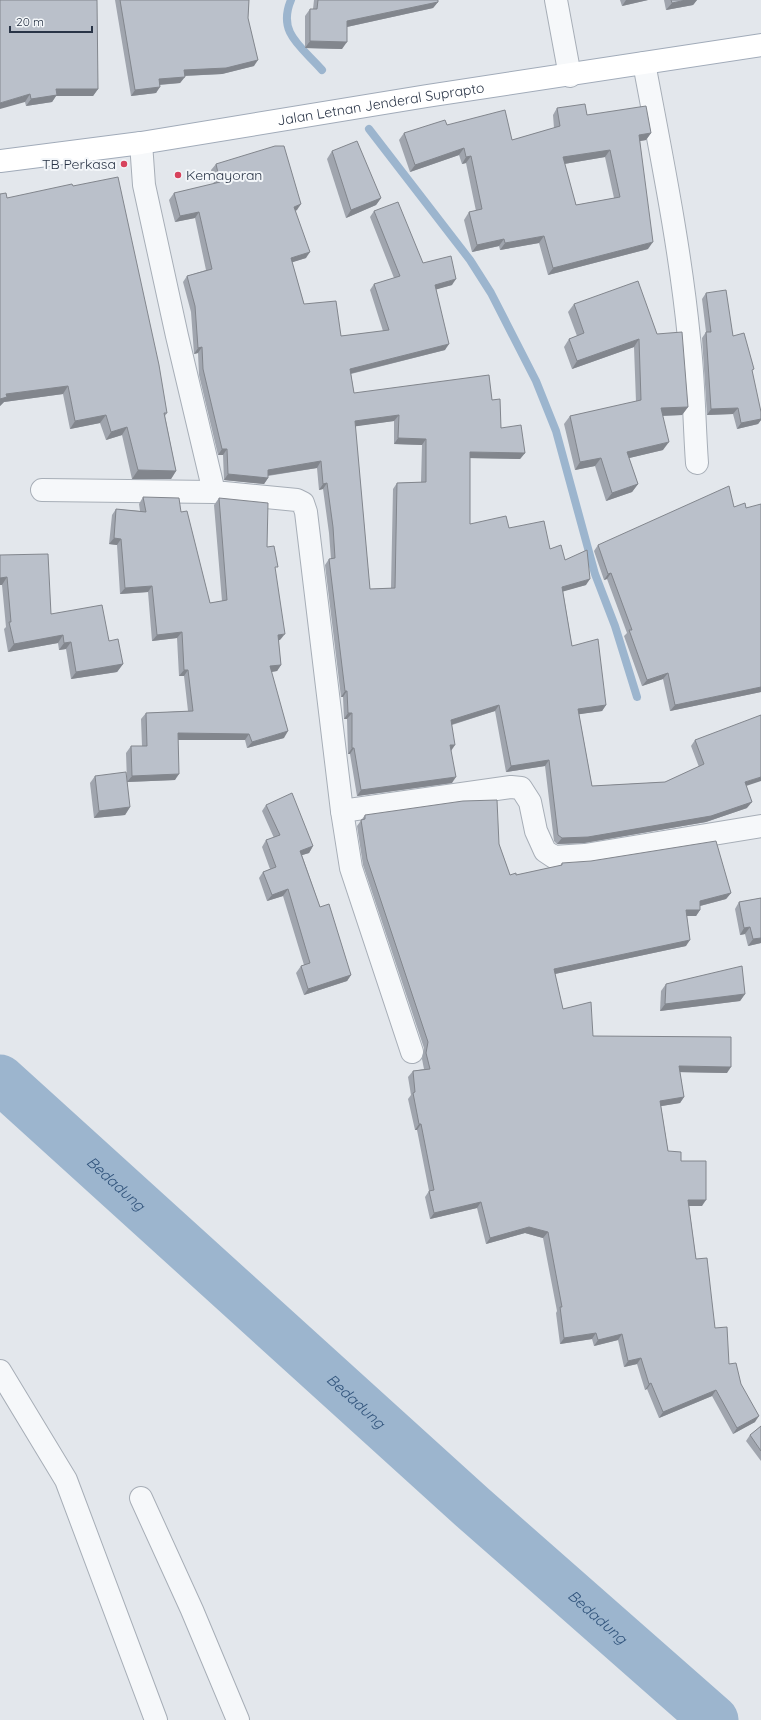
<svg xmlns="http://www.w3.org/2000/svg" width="761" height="1720" viewBox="0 0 761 1720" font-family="Quicksand,sans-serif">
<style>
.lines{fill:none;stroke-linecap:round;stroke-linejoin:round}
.stream{stroke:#9cb5ce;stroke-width:8}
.river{stroke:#9cb5ce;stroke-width:49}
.minor-casing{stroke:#a7aeb7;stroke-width:24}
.major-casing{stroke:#a1abb9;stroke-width:24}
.minor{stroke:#f6f8fa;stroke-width:22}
.major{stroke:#fff;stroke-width:22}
.wall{fill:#a0a5ae;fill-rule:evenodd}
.shaded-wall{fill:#82868d}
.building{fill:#bac0ca;stroke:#82868d;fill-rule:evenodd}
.poi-dot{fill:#d7425c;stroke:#f3f6f9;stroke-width:1.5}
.labels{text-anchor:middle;stroke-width:4;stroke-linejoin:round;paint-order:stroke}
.street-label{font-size:14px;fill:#293446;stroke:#f3f6f9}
.poi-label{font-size:14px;fill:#293446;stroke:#f3f6f9;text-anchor:end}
.water-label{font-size:15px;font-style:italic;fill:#31547c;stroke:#f3f6f9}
</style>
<rect width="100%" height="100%" fill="#e3e7ec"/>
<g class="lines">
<g class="stream">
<path d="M291,0C277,33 301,46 322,70"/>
<polyline points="369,129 470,260 491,293 536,381 556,431 595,574 615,626 637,697"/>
</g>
<path class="river" id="s1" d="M0,1079L472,1507L714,1720"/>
<g class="minor-casing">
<g id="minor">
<polyline points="556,0 570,76"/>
<path d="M644,63C661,154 680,246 689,338C694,380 694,421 697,463"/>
<polyline points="141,143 144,185 177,336 214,492 297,500 303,503 306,512 342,811 351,868 412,1052"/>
<polyline points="42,490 214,492"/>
<polyline points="342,811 511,787 521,788 530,802 536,831 545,851 554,857 585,855 761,826"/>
<polyline points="0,1371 66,1480 156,1720"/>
<polyline points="141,1498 192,1610 238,1720"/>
</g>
</g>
<g class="major-casing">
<g id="major">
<path id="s2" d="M0,161L141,143L427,96L761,45"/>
</g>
</g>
<use href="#minor" class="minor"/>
<use href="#major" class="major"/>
</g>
<g class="wall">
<polygon points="0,0 98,89 93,96 56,96 52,102 26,106"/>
<polygon points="115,0 249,0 248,18 254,66 222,74 185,76 180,83 160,85 156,93 131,96"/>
<polygon points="314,0 438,0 438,2 433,8 347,27 342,49 305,48 305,16 310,9 313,9"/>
<polygon points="620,0 648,0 622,6"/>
<polygon points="664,0 697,0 693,5 666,10"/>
<path d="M557,108L587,115L651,133L646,140L640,141L648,249L548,275L539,243L500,250L499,246L472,252L464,220L469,212L476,211L466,163L462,164L459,155L410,172L399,140L404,133L447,125L512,140L554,128L553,115ZM605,157L614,198L576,205L564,164Z"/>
<polygon points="332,151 381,198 376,205 346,218 327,159"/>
<path d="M216,164L297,210L295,211L306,258L292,262L304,304L341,336L383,331L370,290L374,284L394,278L370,217L374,211L423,263L452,285L436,289L445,350L351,374L354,393L492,400L501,428L525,453L520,459L470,458V524L509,528L550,549L565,560L586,585L563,591L572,646L606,705L602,711L579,714L592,786L665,782L699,767L691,746L695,740L746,786L747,808L706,822L584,843L557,844L554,841L545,766L506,772L495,711L452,725L451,750L452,783L357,796L350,754H348L347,719H344L343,697H341L325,565L329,559H331L329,533L323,489L319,490L317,468L268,476V478L264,484L224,480L223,455H218L199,375L198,353L194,354L191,312L183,282L187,276L206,270L195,218L175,222L169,200L174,193L214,184L211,170ZM394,421V444L422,445L421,482L397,483L393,489L391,588L370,589L355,426Z"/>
<polygon points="0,194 7,198 167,413 165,416 176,471 171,479 132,479 122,435 106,440 100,423 70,429 63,394 4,402 0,406"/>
<polygon points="706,293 733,336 752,371 761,419 761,420 758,424 737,429 733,414 707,415 702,338 706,332 702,299"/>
<polygon points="574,304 657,334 688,407 682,415 663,416 663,450 629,458 638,484 632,492 606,501 595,466 575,470 564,424 570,416 636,402 634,347 572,369 564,347 569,339 577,336 568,312"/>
<polygon points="143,497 181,512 210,603 222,601 214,505 219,498 267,547 275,571 280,640 278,640 281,665 277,671 271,672 284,738 247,748 245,740 178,740 175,780 127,782 126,753 131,746 142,746 141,719 146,713 188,711 184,676 179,676 177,638 152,641 148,592 120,594 117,545 109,544 112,515 116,509 140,511 139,504"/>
<polygon points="734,507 746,508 761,692 670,711 663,679 642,686 624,636 627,633 607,579 604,580 594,551 598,545"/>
<polygon points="0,555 51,614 109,641 123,664 117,672 71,679 66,649 59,650 58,643 8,652 4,629 6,627 2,585 0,585"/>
<polygon points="95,776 130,807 125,815 94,818 90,783"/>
<polygon points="266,805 313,846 309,853 302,855 320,907 351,975 347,981 304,995 296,973 301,966 304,965 283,896 267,901 259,878 263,872 270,869 262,847 266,840 274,838 262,811"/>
<polygon points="365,815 499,844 510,875 516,875 560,866 562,863 731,893 726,899 700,906 700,910 696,916 687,916 686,946 555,974 563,1009 593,1036 727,1073 680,1072 684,1097 680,1103 661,1106 668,1151 681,1161 702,1206 689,1206 696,1259 715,1328 729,1364 741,1384 755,1422 733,1434 712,1396 659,1418 647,1389 645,1390 637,1364 624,1367 618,1340 594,1346 592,1339 560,1344 556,1313 557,1311 543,1238 525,1233 486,1244 477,1208 430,1219 425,1197 429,1191 417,1130 415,1130 408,1099 411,1095 408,1077 413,1071 424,1069 422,1059 424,1048 363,865 357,826"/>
<polygon points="761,898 761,943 748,946 745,934 740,935 735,909 739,902"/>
<polygon points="666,984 745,994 740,1001 660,1011 661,991"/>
<polygon points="761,1426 761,1461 746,1441 750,1435"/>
</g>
<g class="shaded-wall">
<polygon points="626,0 648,0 622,6"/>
<polygon points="686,0 697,0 693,5 666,10 672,3"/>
<polygon points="438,2 433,8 342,28 347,21"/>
<polygon points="310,41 347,42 342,49 305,48"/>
<polygon points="258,60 254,66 222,74 180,76 184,70"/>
<polygon points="185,77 180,83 155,85 159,79"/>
<polygon points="160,87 156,93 131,96 135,90"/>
<polygon points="56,89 98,89 93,96 56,96 52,102 26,106 31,99"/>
<polygon points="30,94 25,102 0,109 0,103"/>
<polygon points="651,133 646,140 634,142 639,135"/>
<polygon points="464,148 459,155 410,172 415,165"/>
<polygon points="610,150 605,157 558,165 563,157"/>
<polygon points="471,156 466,163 462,164 466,157"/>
<polygon points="381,198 376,205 346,218 351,210"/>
<polygon points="301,204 297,210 289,213 294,207"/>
<polygon points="199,212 195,218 175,222 180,216"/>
<polygon points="544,236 539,243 500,250 505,243"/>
<polygon points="504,239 499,246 472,252 477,245"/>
<polygon points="653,242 648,249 548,275 553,268"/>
<polygon points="310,252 306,258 287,264 291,258"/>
<polygon points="456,279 452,285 431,291 435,285"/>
<polygon points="639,339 634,347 572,369 577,361"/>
<polygon points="449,344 445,350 345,375 350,369"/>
<polygon points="202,347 198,353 194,354 198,348"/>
<polygon points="68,386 63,394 4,402 0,406 0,399 6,394"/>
<polygon points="688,407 682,415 656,416 661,408"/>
<polygon points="738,408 733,414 707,415 711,409"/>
<polygon points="106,415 100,423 70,429 75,421"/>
<polygon points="399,415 394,421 351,427 355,421"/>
<polygon points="761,419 761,420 758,424 737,429 741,423"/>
<polygon points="127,427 122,435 106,440 111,432"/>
<polygon points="398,438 426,439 422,445 394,444"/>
<polygon points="669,442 663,450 621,460 627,452"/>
<polygon points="222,449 227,449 223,455 218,455"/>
<polygon points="470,452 525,453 520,459 466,458"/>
<polygon points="601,458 595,466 575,470 580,462"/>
<polygon points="321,461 317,468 264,476 268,470"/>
<polygon points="138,470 176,471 171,479 132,479"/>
<polygon points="228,474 268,478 264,484 224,480"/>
<polygon points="327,483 323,489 319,490 323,484"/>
<polygon points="638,484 632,492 606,501 612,493"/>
<polygon points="114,538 121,539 117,545 109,544"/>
<polygon points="611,573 607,579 604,580 608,574"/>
<polygon points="7,577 2,585 0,585 0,578"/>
<polygon points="590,579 586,585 558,593 562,587"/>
<polygon points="152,586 148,592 120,594 125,588"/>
<polygon points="182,632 177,638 152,641 157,635"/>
<polygon points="285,634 280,640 273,641 278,635"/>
<polygon points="63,635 58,643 8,652 14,644"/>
<polygon points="71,642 66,649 59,650 64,643"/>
<polygon points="123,664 117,672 71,679 76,672"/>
<polygon points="281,665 277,671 265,673 270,666"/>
<polygon points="184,670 188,670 184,676 179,676"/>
<polygon points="668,673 663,679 642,686 647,680"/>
<polygon points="761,687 761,692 670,711 675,705"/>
<polygon points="345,691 347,691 343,697 341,697"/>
<polygon points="499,705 495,711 447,726 451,720"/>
<polygon points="606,705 602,711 574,715 578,709"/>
<polygon points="348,713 352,713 347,719 344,719"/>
<polygon points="288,731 284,738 247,748 252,742"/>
<polygon points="178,733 249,734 245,740 173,740"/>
<polygon points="450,745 455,745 451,751"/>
<polygon points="352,748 354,748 350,754 348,754"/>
<polygon points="549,760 545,766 506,772 511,766"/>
<polygon points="179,774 175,780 127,782 132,776"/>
<polygon points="456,777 452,783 357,796 361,790"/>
<polygon points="761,777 761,781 740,788 745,782"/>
<polygon points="752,802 747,808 706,822 584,843 557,844 562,838"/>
<polygon points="130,807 125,815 94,818 99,811"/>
<polygon points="313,846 309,853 296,857 300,851"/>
<polygon points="288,889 283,896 267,901 272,895"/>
<polygon points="731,893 726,899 696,907 700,901"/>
<polygon points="686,910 700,910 696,916 682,916"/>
<polygon points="750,927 745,934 740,935 744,928"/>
<polygon points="761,938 761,943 748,946 753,939"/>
<polygon points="690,940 686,946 550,975 554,969"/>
<polygon points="351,975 347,981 304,995 308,989"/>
<polygon points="745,994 740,1001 660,1011 665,1004"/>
<polygon points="679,1066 731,1067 727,1073 674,1072"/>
<polygon points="684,1097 680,1103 656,1107 660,1101"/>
<polygon points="419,1124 421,1124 417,1130 415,1130"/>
<polygon points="688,1200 706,1200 702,1206 684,1206"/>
<polygon points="481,1202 477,1208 430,1219 434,1213"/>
<polygon points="529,1227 548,1232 543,1238 525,1233 486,1244 490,1238"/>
<polygon points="596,1333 592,1339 560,1344 564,1338"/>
<polygon points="622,1334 618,1340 594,1346 598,1340"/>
<polygon points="641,1358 637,1364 624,1367 628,1361"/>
<polygon points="651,1383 647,1389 645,1390 649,1384"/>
<polygon points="716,1390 712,1396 659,1418 663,1412"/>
<polygon points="759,1416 755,1422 733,1434 737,1428"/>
</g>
<g class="building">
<polygon points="0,0 97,0 98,89 56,89 57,95 31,99 30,94 0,103"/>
<polygon points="120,0 249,0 248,18 258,60 226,68 184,70 185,77 159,79 160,87 135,90"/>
<polygon points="318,0 438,0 438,2 347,21 347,42 310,41 310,9 317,9"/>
<polygon points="671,0 686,0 672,3"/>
<path d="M585,104L587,115L646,106L651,133L639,135L653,242L553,268L544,236L505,243L504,239L477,245L469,212L482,209L471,156L466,157L464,148L415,165L404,133L445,120L447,125L505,110L512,140L560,126L557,108ZM610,150L620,197L576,205L563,157Z"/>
<polygon points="357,141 381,198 351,210 332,151"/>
<path d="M275,146H284L301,204L294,207L310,252L291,258L304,304L336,301L341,336L389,330L374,284L400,276L374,211L398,202L423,263L451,256L456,279L435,285L449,344L350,369L354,393L489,375L492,400L500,399L501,428L521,425L525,453L470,452V524L506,516L509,528L544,521L550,549L561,545L565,560L587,550L590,579L562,587L572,646L598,639L606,705L578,709L592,786L665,782L704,764L695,740L761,715V777L745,782L752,802L711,816L588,837L562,838L558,835L549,760L511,766L499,705L451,720L455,745H450L456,777L361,790L354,748H352V713H348L347,691H345L329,559L335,558L333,527L327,483L323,484L321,461L268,470V478L228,474L227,449H222L203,369L202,347L198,348L195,306L187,276L212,269L199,212L180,216L174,193L220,182L216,164ZM399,415L398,438L426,439V482L397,483L395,588L370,589L355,421Z"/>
<polygon points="118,177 159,365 167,413 164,413 176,471 138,470 127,427 111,432 106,415 75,421 68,386 6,394 7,397 0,399 0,194 6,193 7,198 72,184 73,186"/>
<polygon points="638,281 657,334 682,332 688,407 661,408 669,442 627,452 638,484 612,493 601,458 580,462 570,416 641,400 639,339 577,361 569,339 584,333 574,304"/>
<polygon points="726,290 733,336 744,333 754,369 752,370 761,412 761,419 741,423 738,408 711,409 706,332 711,332 706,293"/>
<polygon points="729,486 734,507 745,503 746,508 761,504 761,687 675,705 668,673 647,680 629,630 632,630 611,573 608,574 598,545"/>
<polygon points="143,497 179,498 181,512 187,511 210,603 227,600 219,498 268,503 267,547 274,546 278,567 275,567 285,634 278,635 281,665 270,666 288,731 252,742 249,734 178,733 179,774 132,776 131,746 147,746 146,713 193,711 188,670 184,670 182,632 157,635 152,586 125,588 121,539 114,538 116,509 146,512"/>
<polygon points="48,554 51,614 102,605 109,641 118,639 123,664 76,672 71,642 64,643 63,635 14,644 9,622 11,622 7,577 0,578 0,555"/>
<polygon points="126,772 130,807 99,811 95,776"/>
<polygon points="292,793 313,846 300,851 320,907 329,904 351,975 308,989 301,966 310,963 288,889 272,895 263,872 276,867 266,840 280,835 266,805"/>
<polygon points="497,800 499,844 510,875 516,873 516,875 562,865 562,863 591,861 716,841 731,893 700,901 700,910 686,910 690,940 554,969 563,1009 591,1002 593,1036 731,1037 731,1067 679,1066 684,1097 660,1101 668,1151 681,1152 681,1161 706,1161 706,1200 688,1200 696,1259 707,1258 715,1328 727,1327 729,1364 736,1363 741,1384 759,1416 737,1428 716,1390 663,1412 651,1383 649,1384 641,1358 628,1361 622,1334 598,1340 596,1333 564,1338 560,1307 562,1307 548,1232 529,1227 490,1238 481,1202 434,1213 429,1191 434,1190 421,1124 419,1124 413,1093 415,1092 413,1071 430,1069 426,1053 428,1042 367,859 361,820 365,819 365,815 463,801"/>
<polygon points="761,898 761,938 753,939 750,927 744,928 739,902"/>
<polygon points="742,966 745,994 665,1004 666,984"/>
<polygon points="761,1426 761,1451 750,1435"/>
</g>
<g class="poi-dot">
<circle cx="124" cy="164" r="4"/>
<circle cx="178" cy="175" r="4"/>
</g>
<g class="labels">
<g class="street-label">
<text dy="5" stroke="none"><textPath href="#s2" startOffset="385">Jalan Letnan Jenderal Suprapto</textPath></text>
</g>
<g class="poi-label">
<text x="116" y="169">TB Perkasa</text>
<text x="186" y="180" text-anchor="start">Kemayoran</text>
</g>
<g class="water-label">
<text dy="5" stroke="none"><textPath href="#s1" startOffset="156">Bedadung</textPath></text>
<text dy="5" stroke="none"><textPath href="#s1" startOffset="480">Bedadung</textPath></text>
<text dy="5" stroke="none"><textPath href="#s1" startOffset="804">Bedadung</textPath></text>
</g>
</g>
<path d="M10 26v6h82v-6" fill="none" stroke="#293446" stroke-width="2"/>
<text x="16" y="26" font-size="12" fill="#293446" stroke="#f3f6f9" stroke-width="3" paint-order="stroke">20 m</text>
</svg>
